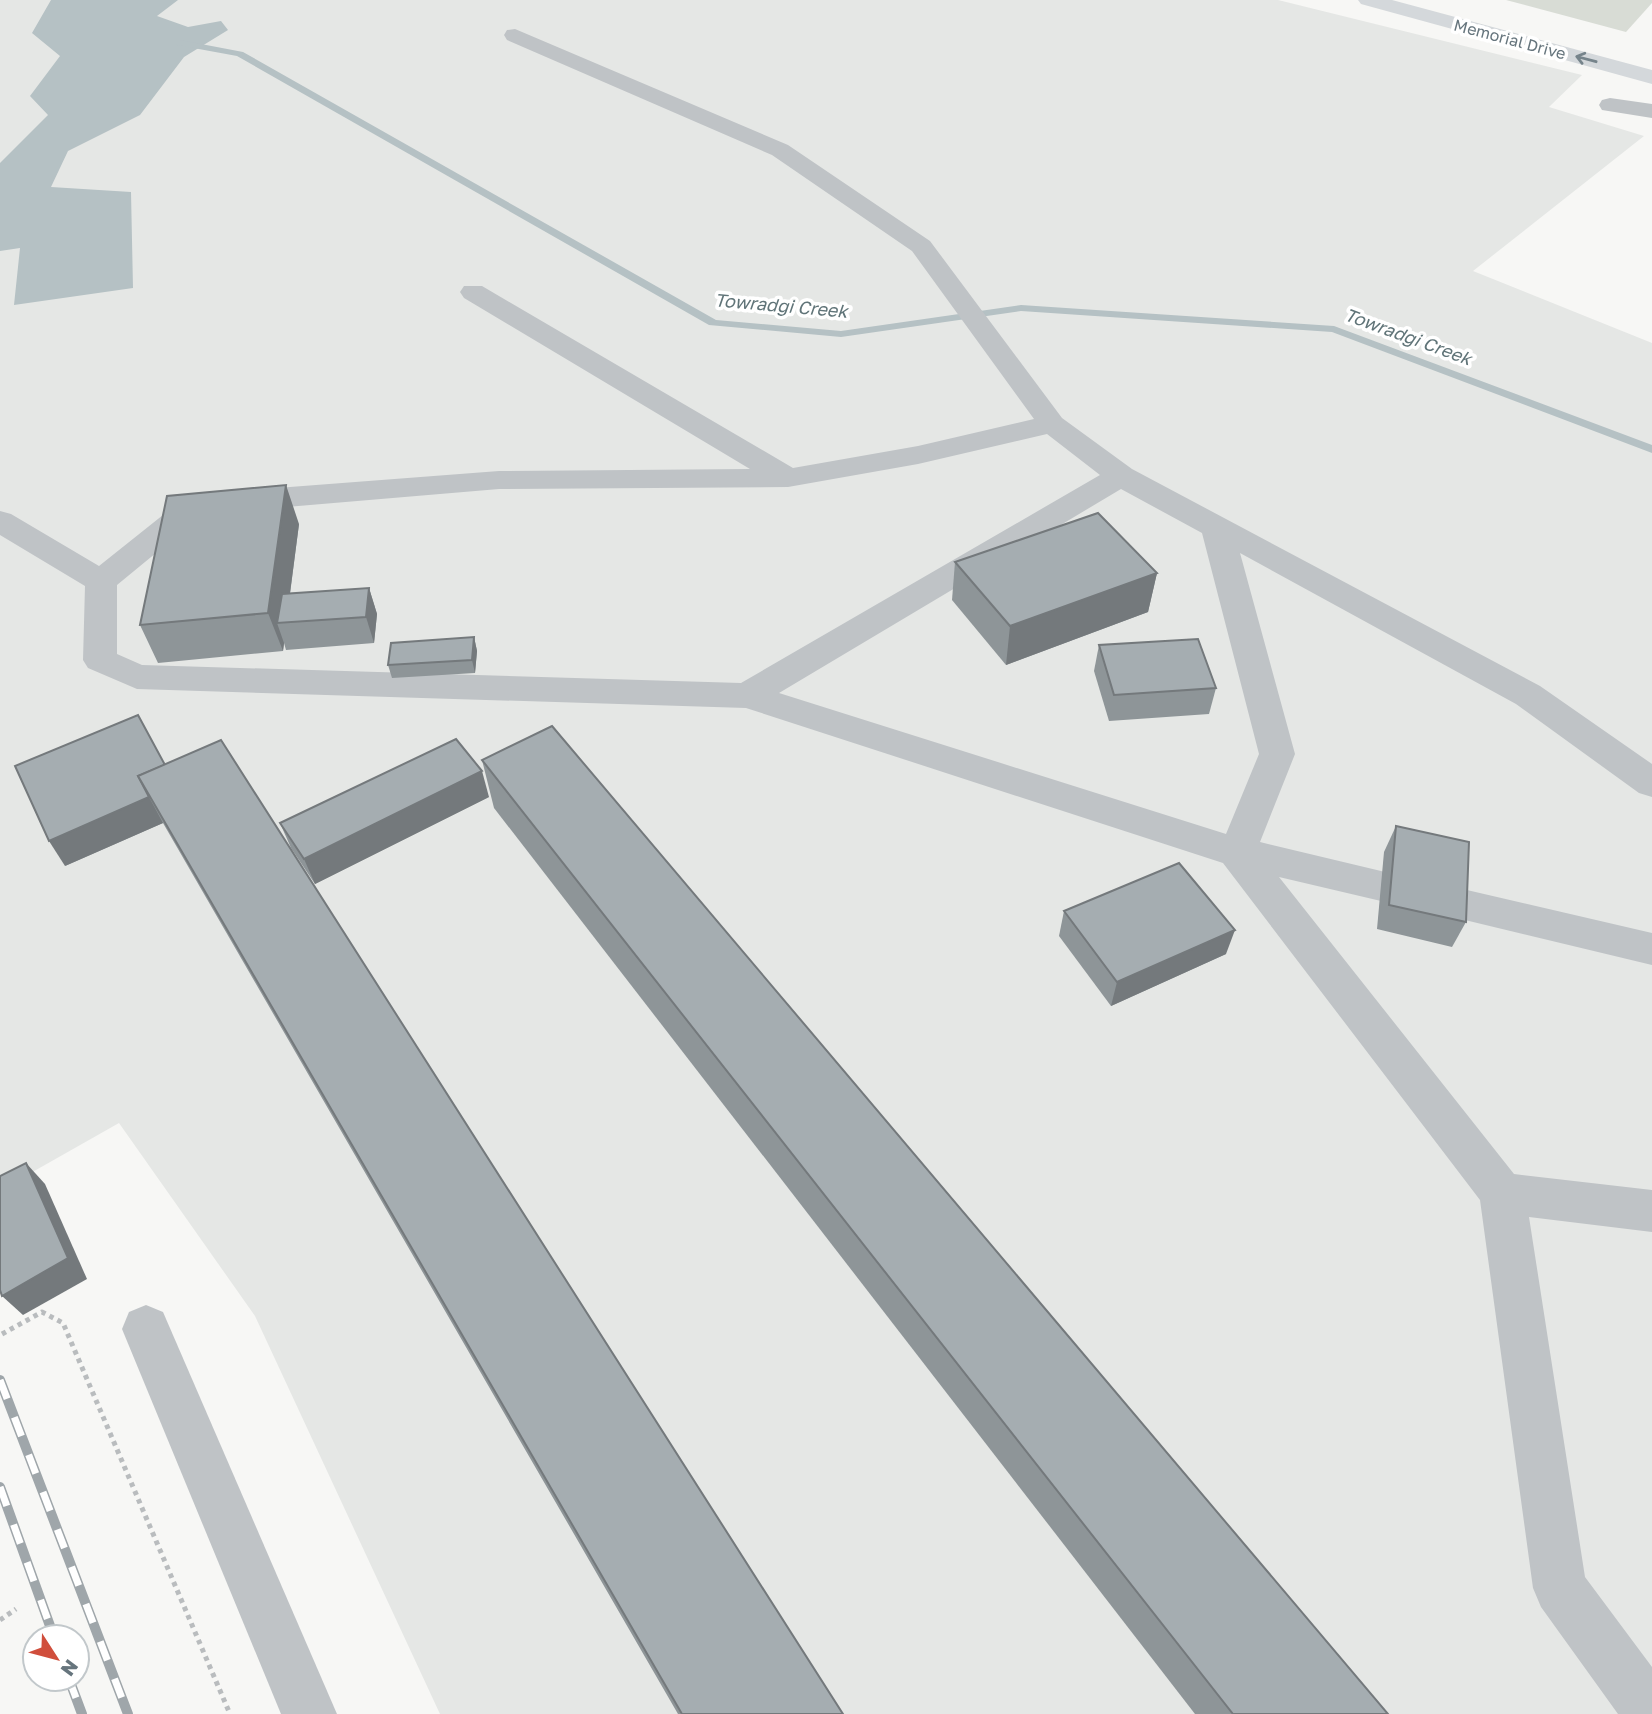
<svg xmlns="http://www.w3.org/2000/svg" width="1652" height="1714" viewBox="0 0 1652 1714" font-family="'Golos Text',sans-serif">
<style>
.built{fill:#e5e7e5}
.green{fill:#d8dcd5}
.water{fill:#b5c1c4}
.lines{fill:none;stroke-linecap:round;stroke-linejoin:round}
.stream{fill:#b5c1c4;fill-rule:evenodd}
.path{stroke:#b9bcbe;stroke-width:5;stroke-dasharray:4.5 4.5;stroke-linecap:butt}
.minor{fill:#bfc3c6;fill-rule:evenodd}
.major{fill:#d4d8db;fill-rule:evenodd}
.rail-casing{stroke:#9fa6aa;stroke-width:10}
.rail{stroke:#fff;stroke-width:7;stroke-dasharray:20;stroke-linecap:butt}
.wall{fill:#8e9598}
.shaded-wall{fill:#74797c}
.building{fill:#a5adb1;stroke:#74797c;stroke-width:2}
.oneway{stroke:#76848b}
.labels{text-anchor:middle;stroke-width:7;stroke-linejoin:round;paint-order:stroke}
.far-street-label{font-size:16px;fill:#66757d;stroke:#fff}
.far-water-label{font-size:18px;font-style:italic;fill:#607478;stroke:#fff}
</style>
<rect width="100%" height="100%" fill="#f7f7f5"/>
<polygon class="built" points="0,0 1278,0 1582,75 1549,107 1644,136 1473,271 1652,343 1652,1714 440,1714 255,1316 119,1123 6,1187 0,1174"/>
<polygon class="green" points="1506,0 1652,0 1652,3 1626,32"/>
<polygon class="water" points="51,0 178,0 157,16 188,27 221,21 228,30 184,57 140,115 68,151 51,187 131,192 133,288 14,305 20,248 0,251 0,163 48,115 30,96 60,56 32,33"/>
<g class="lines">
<polygon class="stream" points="180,40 243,52 716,320 841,331 1021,305 1334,326 1652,445 1652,453 1332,332 1021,311 841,337 709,325 237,56 177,45 176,43"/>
<g class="path">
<polyline points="2,1334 42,1312 63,1323 230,1714"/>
<polyline points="0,1620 16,1609"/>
</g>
<g class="minor">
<path d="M515,29L788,145L930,241L1062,418L1132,469L1540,686L1652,764V797L1639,793L1516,704L1240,553L1295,754L1260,842L1381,871L1395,875L1401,886L1395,897L1381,901L1279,877L1514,1174L1652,1190V1232L1529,1217L1585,1577L1652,1667V1714H1618L1541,1607L1533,1588L1480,1200L1223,863L746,708L137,689L88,668L83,660L85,586L0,535V511L11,514L99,566L168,511L236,491L499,471L750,469L464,298L460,292L464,286H482L793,468L918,446L1034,419L912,251L772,155L507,40L504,35L507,30ZM1047,434L1100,475L741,683L142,665L117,654V585L190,525L238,511L499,489L788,487L918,464ZM1121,489L1202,533L1259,754L1226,834L779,693Z"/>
<polygon points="1610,98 1652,104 1652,118 1602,110 1599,105 1602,100"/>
<polygon points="1454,887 1652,933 1652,965 1440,914 1434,903 1440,892"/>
<polygon points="146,1305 163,1312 337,1714 281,1714 122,1329 129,1312"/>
</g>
<polygon class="major" points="1358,0 1392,0 1652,70 1652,84 1361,4"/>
<g class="rail-casing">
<g id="rail">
<polyline points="0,1380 128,1714"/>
<polyline points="0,1487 54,1637"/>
<polyline points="69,1679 82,1714"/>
</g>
</g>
<use href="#rail" class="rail"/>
</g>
<g class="wall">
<polygon points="299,524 290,594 369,588 377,614 374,643 286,650 284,643 283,651 158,663 140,625"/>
<polygon points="955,562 1157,573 1148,612 1006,665 952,600"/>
<polygon points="474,637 477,651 475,673 392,678 388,665"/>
<polygon points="1099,645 1216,688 1209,714 1109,721 1094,671"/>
<polygon points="482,760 1388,1714 1195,1714 494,808"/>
<polygon points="165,765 843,1714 678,1714 163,823 65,866"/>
<polygon points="489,797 315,884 291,848 280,823"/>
<polygon points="1396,826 1466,922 1452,947 1377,929 1384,852"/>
<polygon points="1064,911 1226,954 1111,1006 1059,936"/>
</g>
<g class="shaded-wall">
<polygon points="286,485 299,524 286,623 277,623 284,643 283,651 268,613"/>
<polygon points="1157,573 1148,612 1006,665 1010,626"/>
<polygon points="369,588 377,614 374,643 366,617"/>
<polygon points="474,637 477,651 475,673 472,660"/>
<polygon points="482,771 489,797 315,884 304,859"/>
<polygon points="149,797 163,823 65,866 49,841"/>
<polygon points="1235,930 1226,954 1111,1006 1117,982"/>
<polygon points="26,1163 45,1184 87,1279 23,1315 2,1296"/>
</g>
<g class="building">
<polygon points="286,485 268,613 140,625 167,496"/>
<polygon points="1098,513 1157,573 1010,626 955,562"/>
<polygon points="369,588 366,617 277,623 282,594"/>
<polygon points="474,637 472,660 388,665 391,643"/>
<polygon points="1198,639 1216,688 1114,695 1099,645"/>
<polygon points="138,715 165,765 138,776 149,797 49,841 15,766"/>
<polygon points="552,726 1388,1714 1233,1714 482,760"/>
<polygon points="456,739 482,771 304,859 280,823"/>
<polygon points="221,740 843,1714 682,1714 138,776"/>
<polygon points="1396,826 1469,842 1466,922 1389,905"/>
<polygon points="1179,863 1235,930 1117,982 1064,911"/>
<polygon points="26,1163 68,1258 2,1296 0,1290 0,1176"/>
</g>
<defs><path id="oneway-shaft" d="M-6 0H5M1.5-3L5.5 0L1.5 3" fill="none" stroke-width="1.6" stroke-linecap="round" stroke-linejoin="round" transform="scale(1.75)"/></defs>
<use class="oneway" href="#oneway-shaft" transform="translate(1586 59) rotate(-165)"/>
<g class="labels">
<g class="far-street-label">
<text transform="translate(1510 39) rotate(15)" y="6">Memorial Drive</text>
</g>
<g class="far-water-label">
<text transform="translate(781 306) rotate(5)" y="6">Towradgi Creek</text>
<text transform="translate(1408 337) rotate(20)" y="6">Towradgi Creek</text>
</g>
</g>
<g transform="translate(56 1658) rotate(126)"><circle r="33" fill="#ffffff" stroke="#c2c8cb" stroke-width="2"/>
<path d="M0-5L12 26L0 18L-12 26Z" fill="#d04e3c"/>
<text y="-10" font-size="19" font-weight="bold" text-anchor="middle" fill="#66757d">N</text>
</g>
</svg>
